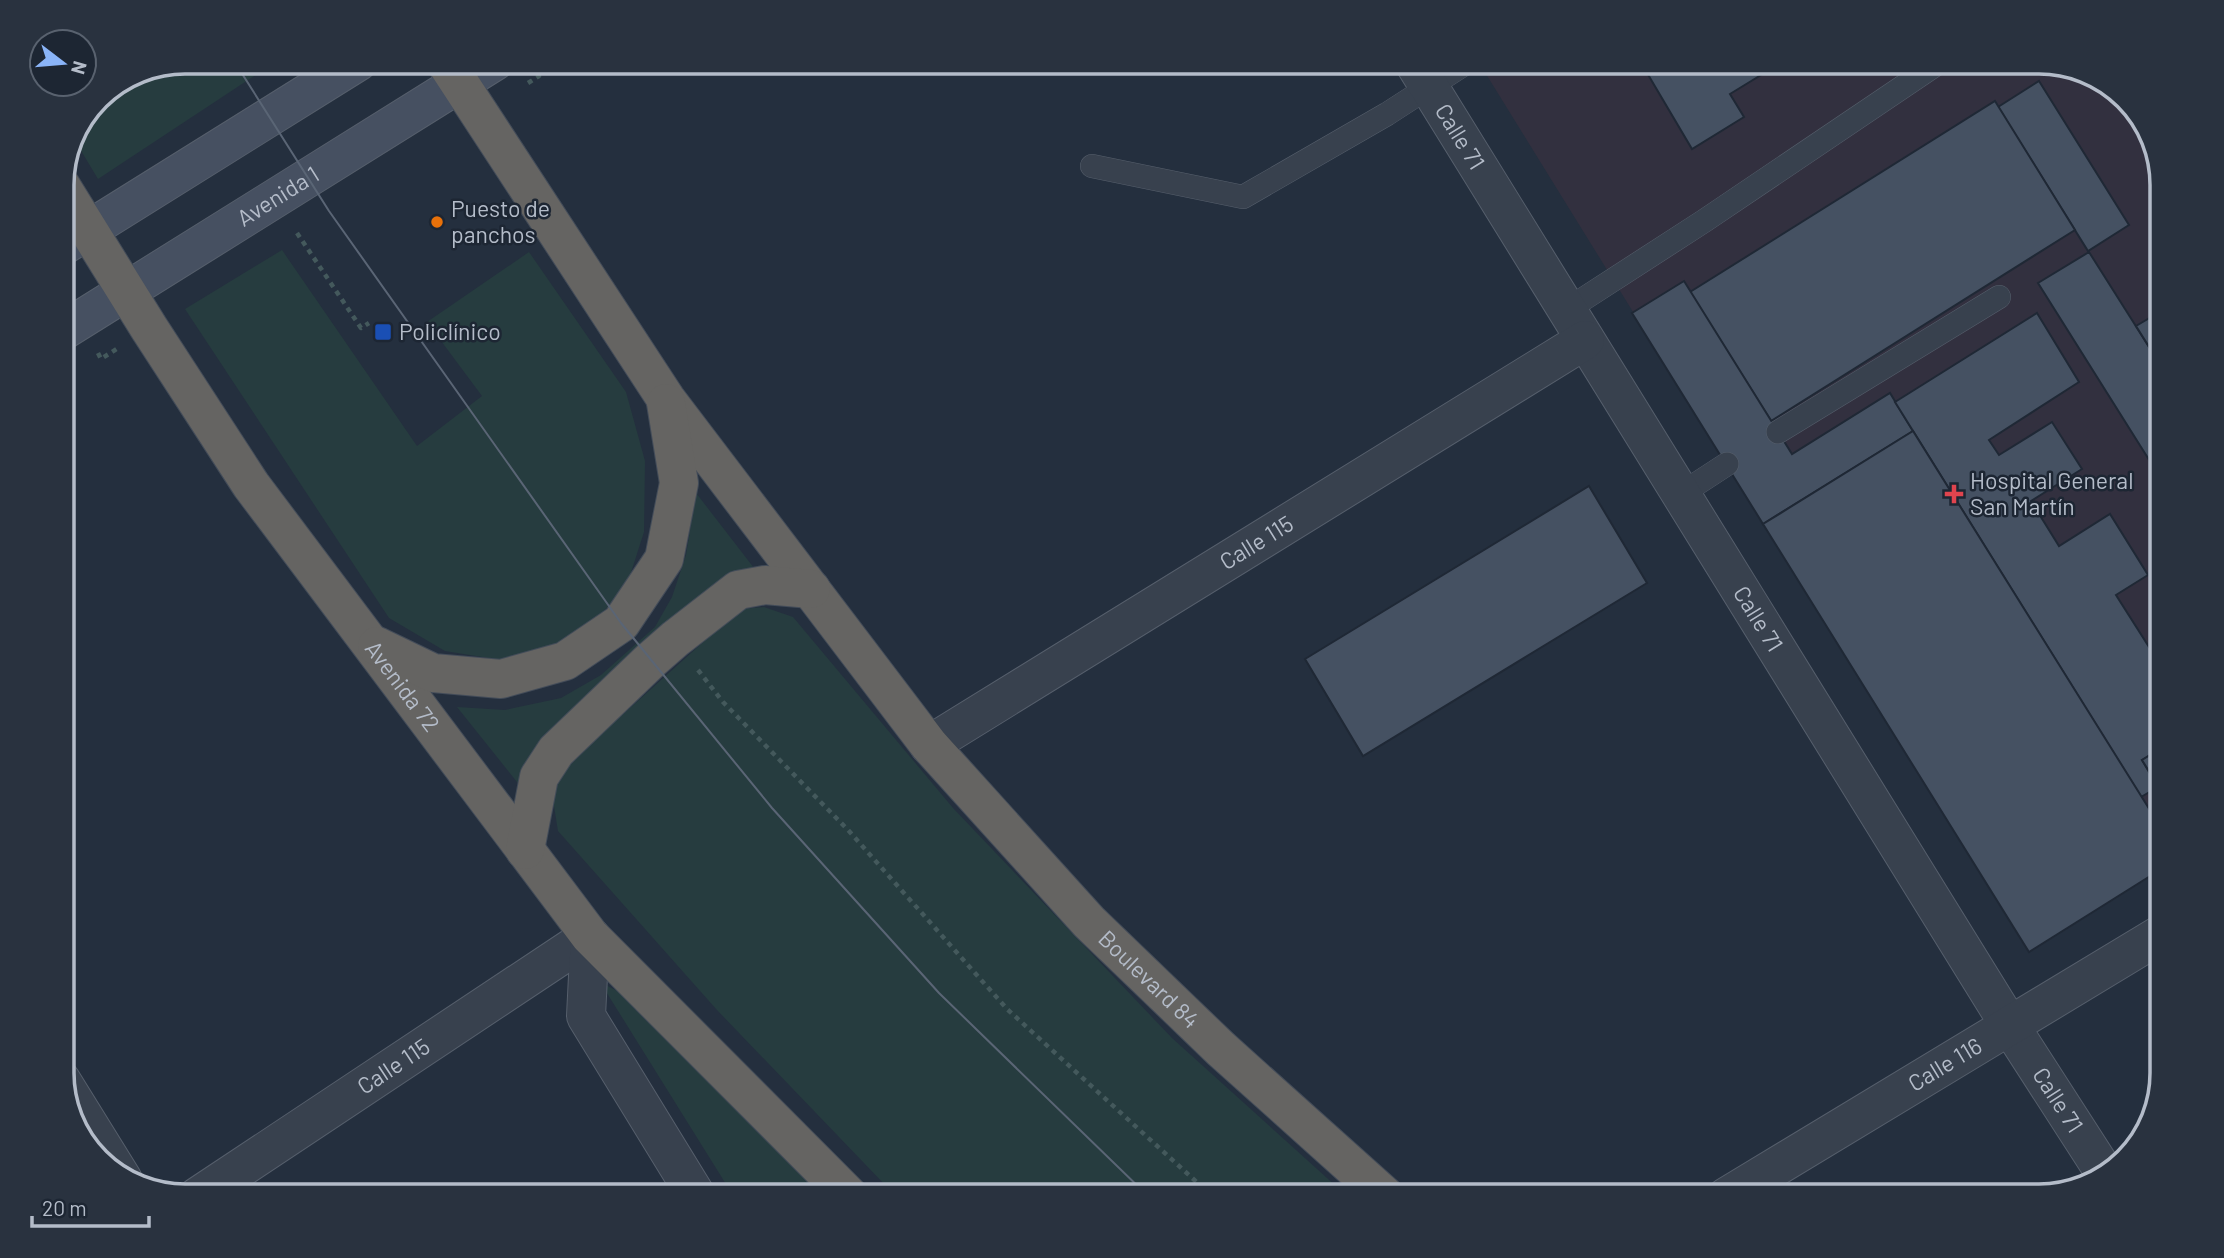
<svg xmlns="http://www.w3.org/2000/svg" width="2224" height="1258" viewBox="0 0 2224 1258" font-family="Barlow,sans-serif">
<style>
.medical{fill:#32303f}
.green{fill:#263c3f}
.building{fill:#455162;stroke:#1f2835;stroke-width:2}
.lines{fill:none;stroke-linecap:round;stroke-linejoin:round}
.service-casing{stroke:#565f6c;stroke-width:24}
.minor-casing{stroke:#565f6c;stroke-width:40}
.tertiary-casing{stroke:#565f6c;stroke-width:40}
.secondary-casing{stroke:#565f6c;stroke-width:40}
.trunk-casing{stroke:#434c59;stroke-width:40}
.path{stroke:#44595c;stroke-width:4.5;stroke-dasharray:5 5;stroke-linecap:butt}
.service{stroke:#38414e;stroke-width:23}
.minor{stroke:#38414e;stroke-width:38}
.tertiary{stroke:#38414e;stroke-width:38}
.secondary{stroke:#465061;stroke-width:38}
.trunk{stroke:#656462;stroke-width:38}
.tram{stroke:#5a6575;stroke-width:2}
.food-dot{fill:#e8710a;stroke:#1d2633;stroke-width:2.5}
.transit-dot{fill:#1a4fb4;stroke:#1d2633;stroke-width:2.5}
.health-dot{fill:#e0444e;stroke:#1d2633;stroke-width:2.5}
.labels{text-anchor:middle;stroke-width:5;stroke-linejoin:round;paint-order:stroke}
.street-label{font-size:23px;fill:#b4bcc9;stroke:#1d2633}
.poi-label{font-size:23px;fill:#b4bcc9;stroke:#1d2633;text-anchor:start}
.rim{fill:none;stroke:#b4bcc9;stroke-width:3.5}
</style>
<rect width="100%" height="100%" fill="#242f3e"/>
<polygon class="medical" points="1478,61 2039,61 2101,78 2146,123 2163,177 2163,868 1727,464"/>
<g class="green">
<polygon points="185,61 277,61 98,179 77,144 98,97 138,70"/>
<polygon points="282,250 417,446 482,396 427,322 529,252 626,392 645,461 644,532 626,588 597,618 562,641 507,661 445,651 389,618 185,309"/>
<polygon points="693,489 754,568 521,787 457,707 505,710 561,698 601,675 655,627 672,597 686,555 691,524"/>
<polygon points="764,607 793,617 953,808 1172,1038 1348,1197 897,1197 887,1187 717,1010 558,831 553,800 561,770 740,609"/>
<polygon points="600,982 627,996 824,1197 734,1197"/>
</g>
<g class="building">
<polygon points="1640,61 1784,61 1730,94 1744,117 1692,149"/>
<polygon points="2039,81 2129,225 2088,251 1998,107"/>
<polygon points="1995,101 2075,230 1771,421 1690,292"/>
<polygon points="2089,252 2163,369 2163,482 2038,283"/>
<polygon points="1684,281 1792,454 1890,393 1913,431 1763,524 1632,313"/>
<polygon points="2163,310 2163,369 2136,326"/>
<polygon points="2037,313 2079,382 1989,440 1999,455 2052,422 2082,469 2031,501 2059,546 2110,514 2148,575 2116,595 2163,669 2163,747 2142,760 2158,787 2141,797 1895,402"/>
<polygon points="1913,431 2163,831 2163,868 2029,952 1763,524"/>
<polygon points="1589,486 1647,583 1363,756 1305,659"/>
<polygon points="2163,747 2163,794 2142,760"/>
</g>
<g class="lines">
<g class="service-casing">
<g id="service">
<polyline points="1092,166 1243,197 1387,114 1469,61"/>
<polyline points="1568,309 1704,221 1941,61"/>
<polyline points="1778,432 1999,297"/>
<polyline points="1681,494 1727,464"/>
</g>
</g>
<g class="minor-casing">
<g id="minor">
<path id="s1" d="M1413,61L2010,1026L2106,1175"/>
<path id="s2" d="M929,745L1585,340"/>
<polyline points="61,1080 123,1180"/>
<path id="s3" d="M197,1197L590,936"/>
<path id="s4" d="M1726,1197L2163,933"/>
</g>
</g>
<g class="tertiary-casing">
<polyline id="tertiary" points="590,936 586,1016 697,1197"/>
</g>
<g class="secondary-casing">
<g id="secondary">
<polyline points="61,247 359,61"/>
<path id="s5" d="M61,332L495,61"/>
</g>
</g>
<g class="trunk-casing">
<g id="trunk">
<path id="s6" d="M445,61L666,399L929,745L1089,922L1221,1049L1386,1197"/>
<path id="s7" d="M61,186L149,328L251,485L590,936L850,1197"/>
<polyline points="377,646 433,673 501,679 565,661 621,623 664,559 679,483 666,403"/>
<polyline points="525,850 539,777 556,751 651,660 675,639 738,590 765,585 811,589"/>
</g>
</g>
<g class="path">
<polyline points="528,83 539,76 533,68"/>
<polyline points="297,233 361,328 369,323"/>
<polyline points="98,353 101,359 118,348"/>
<polyline points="698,670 723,702 848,830 1007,1009 1213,1197"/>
</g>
<use href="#service" class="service"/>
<use href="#minor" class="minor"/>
<use href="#tertiary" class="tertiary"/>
<use href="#secondary" class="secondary"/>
<use href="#trunk" class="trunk"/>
<polyline class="tram" points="234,61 329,211 621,623 772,808 939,993 1149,1197"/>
</g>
<circle class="food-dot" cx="437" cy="222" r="7"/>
<rect class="transit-dot" x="374" y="323" width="18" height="18" rx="3.5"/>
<path class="health-dot" d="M1950.5 483.5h7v7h7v7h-7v7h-7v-7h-7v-7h7z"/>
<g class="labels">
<g class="street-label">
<text dy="8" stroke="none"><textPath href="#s1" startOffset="89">Calle 71</textPath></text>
<text dy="8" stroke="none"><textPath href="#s5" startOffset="256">Avenida 1</textPath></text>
<text dy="8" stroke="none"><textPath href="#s2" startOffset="385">Calle 115</textPath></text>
<text dy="8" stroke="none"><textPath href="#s1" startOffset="656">Calle 71</textPath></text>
<text dy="8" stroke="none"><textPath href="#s7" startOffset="606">Avenida 72</textPath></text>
<text dy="8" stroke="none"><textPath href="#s6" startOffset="1160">Boulevard 84</textPath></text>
<text dy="8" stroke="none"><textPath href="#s4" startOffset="256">Calle 116</textPath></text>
<text dy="8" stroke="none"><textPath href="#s3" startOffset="236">Calle 115</textPath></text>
<text dy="8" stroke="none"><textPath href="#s1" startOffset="1223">Calle 71</textPath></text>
</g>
<g class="poi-label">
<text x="451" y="217">Puesto de<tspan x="451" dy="26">panchos</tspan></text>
<text x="399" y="340">Policlínico</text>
<text x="1970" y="489">Hospital General<tspan x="1970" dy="26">San Martín</tspan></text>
</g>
</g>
<path d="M0 0H2224V1258H0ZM185 74H2039A111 111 0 0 1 2150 185V1073A111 111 0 0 1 2039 1184H185A111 111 0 0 1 74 1073V185A111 111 0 0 1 185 74Z" fill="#29323f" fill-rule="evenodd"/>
<path class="rim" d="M185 74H2039A111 111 0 0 1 2150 185V1073A111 111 0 0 1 2039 1184H185A111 111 0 0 1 74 1073V185A111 111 0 0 1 185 74Z"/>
<g transform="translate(63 63) rotate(106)"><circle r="33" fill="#1d2633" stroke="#59626f" stroke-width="2"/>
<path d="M0-5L12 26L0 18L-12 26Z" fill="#8ab4f8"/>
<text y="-10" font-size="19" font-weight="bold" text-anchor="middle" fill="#b4bcc9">N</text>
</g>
<path d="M32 1216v10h117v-10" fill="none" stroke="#b4bcc9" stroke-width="3.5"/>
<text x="42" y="1216" font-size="21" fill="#b4bcc9" stroke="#1d2633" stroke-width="5" paint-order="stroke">20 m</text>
</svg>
